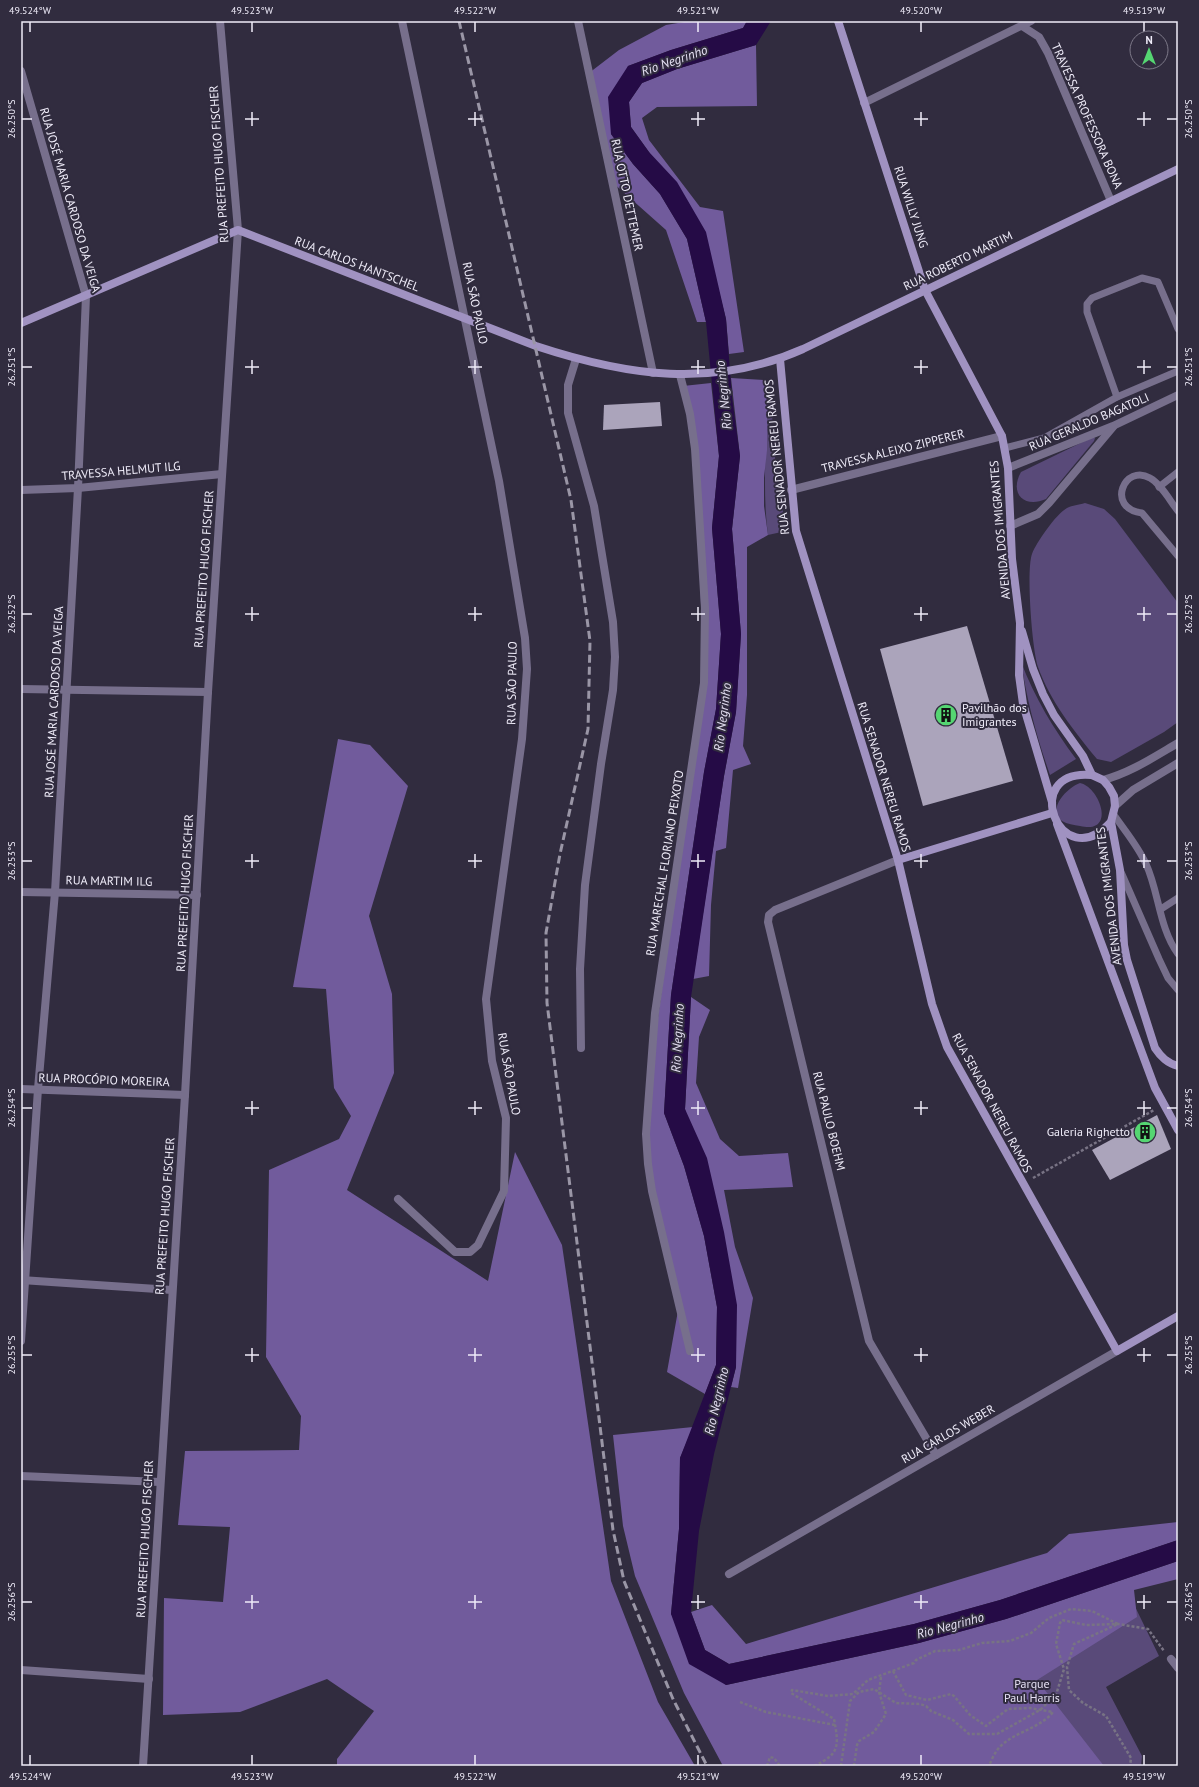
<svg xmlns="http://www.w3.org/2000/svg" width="1199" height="1787" viewBox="0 0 1199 1787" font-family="'PT Sans',sans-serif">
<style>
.green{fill:#594a79}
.forest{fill:#715b9c}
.water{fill:#250b46}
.building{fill:#aba4bb}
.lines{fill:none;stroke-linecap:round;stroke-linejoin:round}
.path{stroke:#787384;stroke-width:2.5;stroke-dasharray:3 2;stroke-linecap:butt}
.lane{stroke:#776f8c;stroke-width:7}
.street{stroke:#776f8c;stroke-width:8}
.secondary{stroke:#a092c1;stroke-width:8}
.rail{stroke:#9a96a6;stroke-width:3;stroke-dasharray:8 4;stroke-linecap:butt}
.ticks{fill:none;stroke:#efecf9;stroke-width:1.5}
.labels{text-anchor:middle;stroke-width:4;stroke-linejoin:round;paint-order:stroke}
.street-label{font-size:12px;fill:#efecf9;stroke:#312c3f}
.poi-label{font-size:12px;fill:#efecf9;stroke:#312c3f;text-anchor:start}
.park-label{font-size:12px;fill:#e5e0f3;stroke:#312c3f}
.water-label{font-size:13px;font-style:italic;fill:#e5e0f3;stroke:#312c3f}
.neatline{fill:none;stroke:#efecf9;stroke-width:1.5}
.ticks-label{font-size:10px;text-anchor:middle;fill:#efecf9}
</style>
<rect width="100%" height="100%" fill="#312c3f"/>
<g class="green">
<path d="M764,380L771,399L775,458L786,531L768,535C761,482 769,432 764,380Z"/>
<path d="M1093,437L1095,438L1094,441L1046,499C1024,509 1009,493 1021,472Z"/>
<path d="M1085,503L1104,509L1115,519L1178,603V722L1164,732L1111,762L1097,759C1074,731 1050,701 1038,667C1032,648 1026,571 1032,554C1036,543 1056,514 1067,508C1073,505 1078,505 1085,503Z"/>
<path d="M1021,662C1035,698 1053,728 1076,759L1050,775C1037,738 1027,701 1021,662Z"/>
<path d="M1080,783C1100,787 1117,835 1080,826C1074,825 1067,824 1062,821C1046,809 1068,787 1080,783Z"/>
<polygon points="1126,1588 1159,1656 1106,1687 1142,1756 1141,1766 743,1766"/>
</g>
<g class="forest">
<polygon points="690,21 747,21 743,28 671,50 628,66 611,134 633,164 660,194 687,239 706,322 697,322 666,230 612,182 589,73 619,50 666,25"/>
<polygon points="756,45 757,106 657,107 642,118 649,140 700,207 723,211 744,352 729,354 726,319 715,276 649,152 631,127 629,102 642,83 677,69"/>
<polygon points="731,378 764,380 767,407 767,450 764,478 764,506 768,535 747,547 747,695 743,746 751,764 733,770 726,848 716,851 711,905 709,976 693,979 724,776 736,712 741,634 732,529 740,456"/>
<polygon points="711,383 719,456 712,528 721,634 716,709 704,772 671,995 664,1113 684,1166 704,1236 717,1307 716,1365 705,1394 667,1372 679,1305 648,1164 650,1076 704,683 695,449 683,386"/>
<polygon points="338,739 370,745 408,786 369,916 392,994 394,1073 347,1190 488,1281 515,1152 562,1245 611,1581 658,1702 695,1766 337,1766 337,1759 374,1711 327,1679 240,1712 163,1715 164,1598 223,1602 230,1527 178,1525 185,1451 299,1450 301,1416 266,1357 269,1170 339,1139 351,1116 334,1088 326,989 293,987"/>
<polygon points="691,997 710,1010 699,1037 696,1083 720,1139 739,1156 788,1153 793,1187 724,1190 735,1247 753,1298 738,1388 731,1387 736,1367 685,1109"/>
<polygon points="693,1427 680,1458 679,1529 671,1614 726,1685 919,1643 1006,1619 1178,1561 1178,1579 1134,1590 1137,1617 1037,1680 1104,1766 723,1766 684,1693 635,1576 623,1526 613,1435"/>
<polygon points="1178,1522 1178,1540 1000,1600 914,1624 729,1664 705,1650 691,1612 712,1605 746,1644 1047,1553 1069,1534"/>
</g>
<polygon class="water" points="747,21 771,21 756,45 677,69 642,83 629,102 631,127 649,152 677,182 706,232 726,319 732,397 740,456 732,529 741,634 736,712 724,776 691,997 685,1109 707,1158 724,1232 737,1305 736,1367 714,1454 699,1531 691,1612 705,1650 729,1664 914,1624 1000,1600 1178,1540 1178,1561 1006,1619 919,1643 726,1685 689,1664 671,1614 679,1529 680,1458 716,1365 717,1307 704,1236 684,1166 664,1113 671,995 704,772 716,709 721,634 712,528 719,456 706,322 687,239 660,194 633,164 611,134 608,97 628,66 671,50 743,28"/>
<g class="building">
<polygon points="660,402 662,426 603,430 604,405"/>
<polygon points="967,626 1013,781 923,806 880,649"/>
<polygon points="1157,1115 1171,1149 1110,1180 1092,1150"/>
</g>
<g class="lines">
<g class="path">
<polyline points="1033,1178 1154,1110"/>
<path d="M893,1671L906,1695L927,1700L951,1694L954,1696L970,1715L986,1726L1008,1709L1030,1708L1053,1712C1040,1729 1012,1732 998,1749C994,1754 991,1761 989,1766"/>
<polyline points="740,1702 766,1712 835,1725"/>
<polyline points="767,1766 770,1757 774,1758 780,1766"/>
<path d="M814,1766C840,1754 839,1746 834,1719L791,1693L792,1690L828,1696L853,1694L868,1680L914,1663L916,1660L935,1651L959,1650L982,1643L1010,1641L1031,1633L1049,1618L1071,1609L1092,1611L1118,1624L1074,1644L1067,1667L1069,1690L1083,1703L1106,1716L1131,1758L1130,1766"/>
<polyline points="841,1766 850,1701 859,1692 874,1689 896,1703 920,1704 926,1706 931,1711 953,1720 969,1734 997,1734 1040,1710 1056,1695 1064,1669 1056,1644 1060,1623 1062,1620 1086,1625 1118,1624 1148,1629 1164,1651"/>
<polyline points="854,1766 857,1745 859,1741 874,1732 886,1714 879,1692 881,1677"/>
</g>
<g class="lane">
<polyline points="1117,397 1087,312 1087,304 1092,298 1142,278 1158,282 1178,329"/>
<polyline points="1005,448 1044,438 1117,397 1178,371"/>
<polyline points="1159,487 1178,472"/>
<path d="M1178,511C1170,501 1161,484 1150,478C1125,463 1105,508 1142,513L1178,556"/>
<path d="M1114,815C1125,831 1138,846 1146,864C1159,892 1159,928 1178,954"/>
<polyline points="1121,872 1159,959 1168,978 1178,990"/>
<polyline points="1161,909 1178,898"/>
</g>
<g class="street">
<polyline points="578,21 653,373"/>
<polyline points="1022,26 1039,37 1048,53 1111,201"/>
<polyline points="21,71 86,296 78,488 55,892 38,1089 21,1341"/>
<polyline points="864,103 1031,21"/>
<polyline points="576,359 568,385 568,413 594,506 613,622 615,657 613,690 601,764 585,885 580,969 581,1048"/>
<polyline points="680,375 690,414 695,449 705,608 704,683 655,1013 646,1134 648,1164 652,1191 690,1351"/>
<polyline points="1008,468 1113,426 1178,395"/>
<polyline points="21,490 78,488 222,474"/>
<polyline points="791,490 1002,436"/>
<polyline points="1010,526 1038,514 1049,503 1113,427"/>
<polyline points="21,689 208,692"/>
<path d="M1103,780C1130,773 1154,757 1178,743"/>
<polyline points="1115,806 1133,790 1178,763"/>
<polyline points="898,860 775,910 769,915 768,922 869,1341 936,1455"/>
<polyline points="21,892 197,895"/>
<polyline points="21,1089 185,1095"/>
<polyline points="398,1199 455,1252 470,1252 478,1245 504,1191 506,1118 492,1061 486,999 522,739 527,669 525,638 499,481 402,21"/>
<polyline points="21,1280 172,1290"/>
<polyline points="21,1476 160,1482"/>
<polyline points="729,1574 1117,1351"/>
<polyline points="1171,1659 1178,1668"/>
<polyline points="21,1670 149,1679"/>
<polyline points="143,1766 185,1095 208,692 238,230 220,21"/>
</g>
<g class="secondary">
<polyline points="838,21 925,290 1002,436 1008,468 1012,559 1020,623 1019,675 1023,704 1052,802"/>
<path d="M21,323L238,230L536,346C627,376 713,389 803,349L1178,169"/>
<polyline points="780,359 796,531 898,860 932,1004 947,1047 1117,1351 1178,1316"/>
<path d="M1022,631L1033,669L1043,694L1054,715L1083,756L1092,775L1103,780L1109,787L1114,796L1115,806L1111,822L1120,870L1124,945L1127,960L1155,1048C1161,1057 1167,1063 1178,1066"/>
<path d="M1092,775C1018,768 1060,878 1111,822"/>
<polyline points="1057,824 1155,1088 1178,1130"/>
<polyline points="898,860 1052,813"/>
</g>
<polyline class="rail" points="459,21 571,500 590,641 588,729 560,854 546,933 547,1003 613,1530 624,1581 673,1699 707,1766"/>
</g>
<path class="ticks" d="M30,22V32M252,22V32M475,22V32M698,22V32M921,22V32M1144,22V32M252,112V126M475,112V126M698,112V126M921,112V126M1144,112V126M22,119H32M245,119H259M468,119H482M691,119H705M914,119H928M1137,119H1151M1167,119H1177M252,360V374M475,360V374M698,360V374M921,360V374M1144,360V374M22,367H32M245,367H259M468,367H482M691,367H705M914,367H928M1137,367H1151M1167,367H1177M252,607V621M475,607V621M698,607V621M921,607V621M1144,607V621M22,614H32M245,614H259M468,614H482M691,614H705M914,614H928M1137,614H1151M1167,614H1177M252,854V868M475,854V868M698,854V868M921,854V868M1144,854V868M22,861H32M245,861H259M468,861H482M691,861H705M914,861H928M1137,861H1151M1167,861H1177M252,1101V1115M475,1101V1115M698,1101V1115M921,1101V1115M1144,1101V1115M22,1108H32M245,1108H259M468,1108H482M691,1108H705M914,1108H928M1137,1108H1151M1167,1108H1177M252,1348V1362M475,1348V1362M698,1348V1362M921,1348V1362M1144,1348V1362M22,1355H32M245,1355H259M468,1355H482M691,1355H705M914,1355H928M1137,1355H1151M1167,1355H1177M252,1595V1609M475,1595V1609M698,1595V1609M921,1595V1609M1144,1595V1609M22,1602H32M245,1602H259M468,1602H482M691,1602H705M914,1602H928M1137,1602H1151M1167,1602H1177M30,1755V1765M252,1755V1765M475,1755V1765M698,1755V1765M921,1755V1765M1144,1755V1765"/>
<defs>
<g id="building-disc" transform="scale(1.15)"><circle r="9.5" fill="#55d672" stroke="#312c3f"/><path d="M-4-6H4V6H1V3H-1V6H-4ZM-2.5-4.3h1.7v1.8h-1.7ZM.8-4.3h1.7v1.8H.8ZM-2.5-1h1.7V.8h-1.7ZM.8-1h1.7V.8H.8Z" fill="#111"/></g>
</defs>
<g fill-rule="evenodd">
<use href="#building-disc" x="946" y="715"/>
<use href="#building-disc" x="1145" y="1132"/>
</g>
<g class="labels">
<g class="street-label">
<text transform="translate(1087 116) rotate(66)" y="4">TRAVESSA PROFESSORA BONA</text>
<text transform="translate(219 164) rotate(-94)" y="4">RUA PREFEITO HUGO FISCHER</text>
<text transform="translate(627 195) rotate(78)" y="4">RUA OTTO DETTEMER</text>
<text transform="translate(70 200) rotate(74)" y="4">RUA JOSÉ MARIA CARDOSO DA VEIGA</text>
<text transform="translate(911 207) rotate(72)" y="4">RUA WILLY JUNG</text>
<text transform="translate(958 261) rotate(-26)" y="4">RUA ROBERTO MARTIM</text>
<text transform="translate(357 264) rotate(21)" y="4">RUA CARLOS HANTSCHEL</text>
<text transform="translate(475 303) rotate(78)" y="4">RUA SÃO PAULO</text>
<text transform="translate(1089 422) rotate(-23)" y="4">RUA GERALDO BAGATOLI</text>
<text transform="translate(893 451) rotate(-14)" y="4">TRAVESSA ALEIXO ZIPPERER</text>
<text transform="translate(777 457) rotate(-96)" y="4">RUA SENADOR NEREU RAMOS</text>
<text transform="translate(121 471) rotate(-5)" y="4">TRAVESSA HELMUT ILG</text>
<text transform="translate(1000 530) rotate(-95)" y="4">AVENIDA DOS IMIGRANTES</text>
<text transform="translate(204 569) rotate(-86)" y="4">RUA PREFEITO HUGO FISCHER</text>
<text transform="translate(512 683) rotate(-89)" y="4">RUA SÃO PAULO</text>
<text transform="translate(54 702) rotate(-87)" y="4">RUA JOSÉ MARIA CARDOSO DA VEIGA</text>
<text transform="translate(884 777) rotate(73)" y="4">RUA SENADOR NEREU RAMOS</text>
<text transform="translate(665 863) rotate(-81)" y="4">RUA MARECHAL FLORIANO PEIXOTO</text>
<text transform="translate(109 881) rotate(1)" y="4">RUA MARTIM ILG</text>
<text transform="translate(185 893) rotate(-87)" y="4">RUA PREFEITO HUGO FISCHER</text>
<text transform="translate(1109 896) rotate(-97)" y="4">AVENIDA DOS IMIGRANTES</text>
<text transform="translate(509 1074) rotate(80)" y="4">RUA SÃO PAULO</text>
<text transform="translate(104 1080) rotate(2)" y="4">RUA PROCÓPIO MOREIRA</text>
<text transform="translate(992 1103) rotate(62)" y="4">RUA SENADOR NEREU RAMOS</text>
<text transform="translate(829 1121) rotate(76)" y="4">RUA PAULO BOEHM</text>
<text transform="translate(165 1216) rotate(-86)" y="4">RUA PREFEITO HUGO FISCHER</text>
<text transform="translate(948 1434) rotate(-30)" y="4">RUA CARLOS WEBER</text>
<text transform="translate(145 1539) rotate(-87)" y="4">RUA PREFEITO HUGO FISCHER</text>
</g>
<g class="poi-label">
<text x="962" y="712">Pavilhão dos<tspan x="962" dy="14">Imigrantes</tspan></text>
<text x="1130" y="1136" text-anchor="end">Galeria Righetto</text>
</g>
<g class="park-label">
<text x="1032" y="1688">Parque<tspan x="1032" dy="14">Paul Harris</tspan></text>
</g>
<g class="water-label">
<text transform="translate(674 60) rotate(-19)" y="5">Rio Negrinho</text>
<text transform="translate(723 395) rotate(-96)" y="5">Rio Negrinho</text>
<text transform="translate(722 717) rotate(-83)" y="5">Rio Negrinho</text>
<text transform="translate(677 1038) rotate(-87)" y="5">Rio Negrinho</text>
<text transform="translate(716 1401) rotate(-77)" y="5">Rio Negrinho</text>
<text transform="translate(950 1625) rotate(-15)" y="5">Rio Negrinho</text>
</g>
</g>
<rect width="1199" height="1787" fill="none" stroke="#312c3f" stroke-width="44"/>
<g transform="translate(1149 50)"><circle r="19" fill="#312c3f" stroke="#7d7989"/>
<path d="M0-3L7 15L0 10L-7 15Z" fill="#55d672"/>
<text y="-6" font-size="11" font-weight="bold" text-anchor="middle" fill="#efecf9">N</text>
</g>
<rect x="22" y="22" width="1155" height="1743" class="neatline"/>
<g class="ticks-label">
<text x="30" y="14">49.524°W</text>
<text x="252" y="14">49.523°W</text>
<text x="475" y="14">49.522°W</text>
<text x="698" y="14">49.521°W</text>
<text x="921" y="14">49.520°W</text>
<text x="1144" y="14">49.519°W</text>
<text transform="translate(11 119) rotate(-90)" y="4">26.250°S</text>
<text transform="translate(1188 119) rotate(-90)" y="4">26.250°S</text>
<text transform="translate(11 367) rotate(-90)" y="4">26.251°S</text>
<text transform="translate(1188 367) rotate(-90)" y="4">26.251°S</text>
<text transform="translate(11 614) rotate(-90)" y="4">26.252°S</text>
<text transform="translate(1188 614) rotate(-90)" y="4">26.252°S</text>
<text transform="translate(11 861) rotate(-90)" y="4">26.253°S</text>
<text transform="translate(1188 861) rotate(-90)" y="4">26.253°S</text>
<text transform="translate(11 1108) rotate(-90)" y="4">26.254°S</text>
<text transform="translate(1188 1108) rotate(-90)" y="4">26.254°S</text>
<text transform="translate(11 1355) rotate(-90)" y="4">26.255°S</text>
<text transform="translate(1188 1355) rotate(-90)" y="4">26.255°S</text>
<text transform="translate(11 1602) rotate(-90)" y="4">26.256°S</text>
<text transform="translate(1188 1602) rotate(-90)" y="4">26.256°S</text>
<text x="30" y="1780">49.524°W</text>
<text x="252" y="1780">49.523°W</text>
<text x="475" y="1780">49.522°W</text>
<text x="698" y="1780">49.521°W</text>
<text x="921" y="1780">49.520°W</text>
<text x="1144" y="1780">49.519°W</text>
</g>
</svg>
